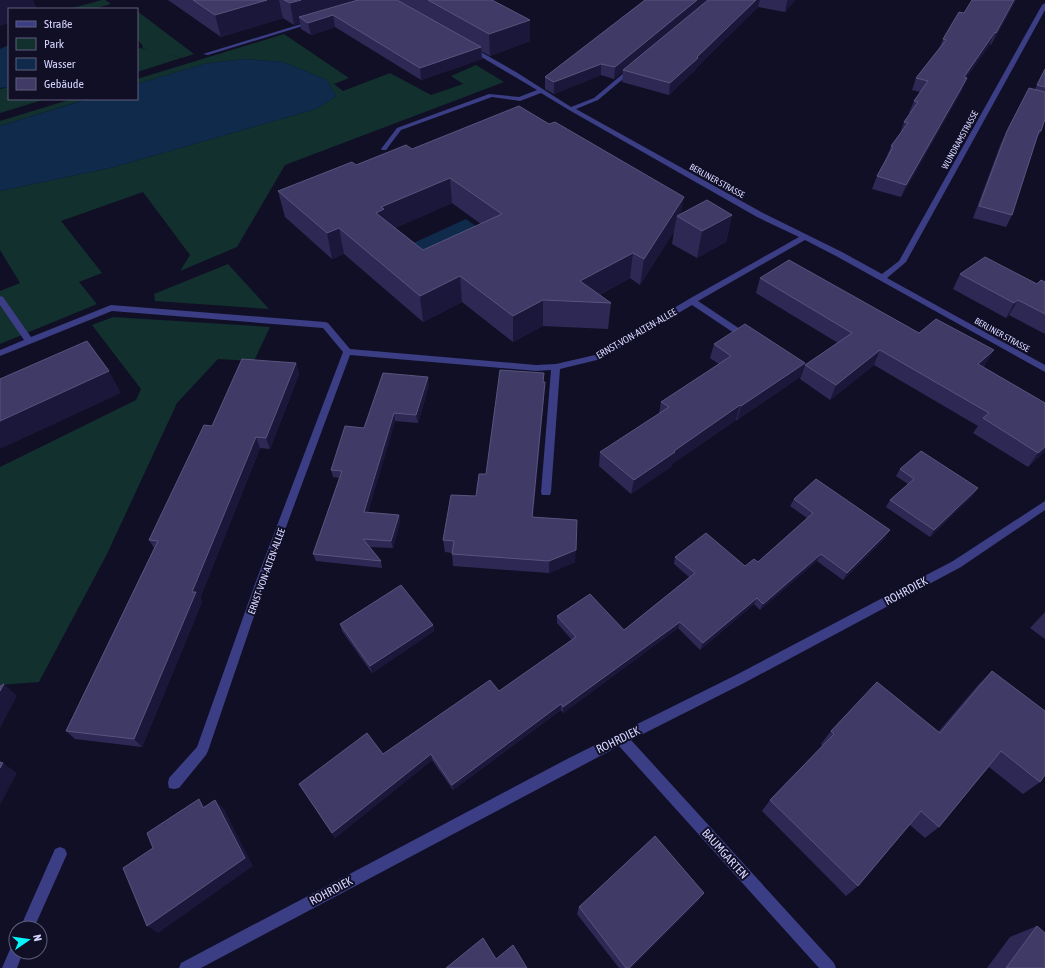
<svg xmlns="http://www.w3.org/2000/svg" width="1045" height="968" viewBox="0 0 1045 968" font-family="'Asap Condensed',sans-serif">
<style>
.green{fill:#12302d}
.water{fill:#0f2a4b}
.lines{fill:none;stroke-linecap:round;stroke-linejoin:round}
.minor{fill:#3b3e84;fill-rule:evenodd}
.wall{fill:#2e2954;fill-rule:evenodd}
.shaded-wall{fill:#1b173a}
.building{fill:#403b66;stroke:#57547e;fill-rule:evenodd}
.labels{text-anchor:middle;stroke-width:4;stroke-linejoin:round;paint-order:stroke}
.far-street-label{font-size:9px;fill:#d6d5ff;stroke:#110f26}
.street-label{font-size:10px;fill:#d6d5ff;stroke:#110f26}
.near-street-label{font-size:12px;fill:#d6d5ff;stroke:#110f26}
</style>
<rect width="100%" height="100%" fill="#110f26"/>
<g class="green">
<polygon points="102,0 105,0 111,4 93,9 69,9"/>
<polygon points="137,11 194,54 182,58 164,53 181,58 137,72 137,50 140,48 150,50 142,48 143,46 137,39"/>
<polygon points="284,34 349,78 334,84 343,91 390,73 431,95 463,84 451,76 476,65 504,82 285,165 237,247 180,271 190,255 143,192 61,221 102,273 79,282 97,304 0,344 0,291 20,283 0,250 0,191 114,167 316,109 336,96 327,80 303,70 283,62 244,59 204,64 137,84 137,79"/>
<polygon points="9,87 9,99 46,99 0,113 0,89"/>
<polygon points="72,99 87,99 0,126 0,121"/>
<polygon points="228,264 269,309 155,301 154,294"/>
<polygon points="113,317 270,327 254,361 218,359 177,403 107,554 39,682 0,685 0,467 136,400 141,389 92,325"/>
</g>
<g class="water">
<polygon points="9,45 9,87 0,88 0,49"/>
<polygon points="244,59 283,62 303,70 327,80 336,96 316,109 114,167 0,191 0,126 88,99 137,99 137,84 204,64"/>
<polygon points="466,219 477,227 434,268 407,246"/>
</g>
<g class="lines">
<g class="minor">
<polygon points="1045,3 1045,10 906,262 887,278 1045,365 1045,372 836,256 805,240 698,301 749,335 750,337 749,339 743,339 692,305 601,359 560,369 551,492 550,495 542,495 541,492 551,370 536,371 350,355 266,581 208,751 206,755 179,788 174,789 169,788 168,783 169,778 197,747 256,581 343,352 323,328 112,311 0,356 0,350 24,340 0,305 0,296 3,297 31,337 111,305 325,322 328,323 350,349 536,365 556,364 595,355 689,299 799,237 757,217 569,110 541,93 520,101 492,97 401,130 386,150 382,150 381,149 397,128 489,94 519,97 537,90 468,49 468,47 472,47 516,72 571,107 594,98 631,67 635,67 635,69 598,100 576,109 763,213 842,252 882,274 899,261 1042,5"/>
<polygon points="311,21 316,22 208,55 203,54"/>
<polygon points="1045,501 1045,510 961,567 744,683 631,740 834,963 836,968 819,968 619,746 201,968 179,968 181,963 569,758 736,675 953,561"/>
<polygon points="60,847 65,849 67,854 34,928 20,928 55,849"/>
<polygon points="16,945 16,952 23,952 17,968 2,968 11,947"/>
</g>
</g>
<g class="wall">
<polygon points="168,0 492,0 530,41 490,56 481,51 482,59 421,80 335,27 311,35 301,29 300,23 294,25 283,18 221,37"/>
<polygon points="645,0 795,0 785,12 758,7 696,68 696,69 669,95 622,82 623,72 614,79 601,75 554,94 545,89 545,77"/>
<polygon points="1016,0 991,45 990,44 966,78 962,90 901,197 872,189 877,176 886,159 891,146 900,134 904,122 910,114 909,113 914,101 920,92 912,90 916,78 940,47 943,39 964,13"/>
<polygon points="1045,69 1045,119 1041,131 1037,138 1012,215 1006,227 973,218 1001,143 1007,131 1035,89"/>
<path d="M412,149L681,214L732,215L726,242L697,258L672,244L674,231L640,285L630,278L600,295L611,303L608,329L543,326L513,342L462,302L423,322L344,254L332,259L285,217L278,191L356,165ZM452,203L481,224L423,250L395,228Z"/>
<polygon points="960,274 1037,284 1045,282 1045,334 1009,315 1006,318 953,289"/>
<polygon points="760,278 919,333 985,365 983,367 1045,451 1028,467 973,433 978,426 874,365 830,400 800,379 805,365 838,343 756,293"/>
<polygon points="714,344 800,377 737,420 736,420 672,464 672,466 631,494 599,466 600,452 659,414 661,402 719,364 710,358"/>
<polygon points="296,363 299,374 270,449 260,448 200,598 202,602 142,747 75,739 66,731 154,548 149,540 212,426"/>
<polygon points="544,382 544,396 533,517 575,562 549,573 453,566 452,553 445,552 443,540 476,496 486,474"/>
<polygon points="429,385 418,423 395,421 368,512 399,515 400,522 393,548 369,547 381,561 382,568 316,561 313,554 339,478 333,477 331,470 364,428"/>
<polygon points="900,469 978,488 973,495 930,537 886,507 890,500 908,484 896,476"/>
<polygon points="794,499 886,537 843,580 817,561 760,610 754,604 700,650 678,628 563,713 561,710 453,790 432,760 335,838 299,784 383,754 499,691 572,640 557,623 557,616 624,630 689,577 674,564 675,557 745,566 758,562 807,518 790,506"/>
<polygon points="1045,612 1045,639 1030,628"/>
<polygon points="340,624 433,625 434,631 372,673 342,631"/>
<polygon points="992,671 1040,782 1023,794 989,767 939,827 925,838 910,825 858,886 846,896 762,811 770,800 822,746 821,744 831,731 938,732 978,685"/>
<polygon points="699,900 631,968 619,968 577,914 579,907"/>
<polygon points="1037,926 1045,968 987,968 1010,937"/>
</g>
<g class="shaded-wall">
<polygon points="0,0 33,0 37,9 9,9 9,23 0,26"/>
<polygon points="267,0 279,0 283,18 221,37 215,15"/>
<polygon points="301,0 376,0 299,17 300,23 294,25 290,3"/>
<polygon points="697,0 709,0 623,70 623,72 614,79 615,67"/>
<polygon points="756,0 760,0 758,7 696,68 696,69 669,95 670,83"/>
<polygon points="788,0 795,0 785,12 787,1"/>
<polygon points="1014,0 1016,0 991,45 996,33"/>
<polygon points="333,15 335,27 311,35 308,23"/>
<polygon points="530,20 530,41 490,56 489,34"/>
<polygon points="995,32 990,44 966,78 962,90 901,197 906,185 964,77"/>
<polygon points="481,47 482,59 421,80 420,68"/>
<polygon points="601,64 601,75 554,94 554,82"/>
<polygon points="450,178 452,203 387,232 376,213 381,207"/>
<polygon points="684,197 680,218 677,216 674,231 640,285 644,259"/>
<polygon points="732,215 726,242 697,258 702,231"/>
<polygon points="339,228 344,254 332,259 327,233"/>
<polygon points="633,253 630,278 587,302 580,281"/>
<polygon points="460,276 462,302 423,322 420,296"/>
<polygon points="543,300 543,326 513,342 513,316"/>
<polygon points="1018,300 1009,315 1006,318 1014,303"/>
<polygon points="880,350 874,365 830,400 836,385"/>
<polygon points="994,350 985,365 970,379 978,364"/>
<polygon points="296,363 299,374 270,449 266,438"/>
<polygon points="805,363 800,377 737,420 741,406"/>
<polygon points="109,371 121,393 0,449 0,421"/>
<polygon points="428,377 429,385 418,423 416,415"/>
<polygon points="545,382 544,396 532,529 532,517"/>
<polygon points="740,405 736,420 672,464 672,466 631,494 634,480 674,451"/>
<polygon points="394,413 395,421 366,519 364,512"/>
<polygon points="256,437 260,448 200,598 202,602 142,747 134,739 192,592"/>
<polygon points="1045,447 1045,451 1028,467 1038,453"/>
<polygon points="978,488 973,495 930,537 934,530"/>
<polygon points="399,515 400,522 393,548 391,541"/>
<polygon points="890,530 886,537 843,580 847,573"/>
<polygon points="576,550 575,562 549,573 549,561"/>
<polygon points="821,554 817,561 760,610 763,604"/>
<polygon points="757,598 754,604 700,650 703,643"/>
<polygon points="680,622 678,628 563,713 563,707"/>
<polygon points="433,625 434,631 372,673 370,666"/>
<polygon points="4,684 17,696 0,728 0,691"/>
<polygon points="561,704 561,710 453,790 452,785"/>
<polygon points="431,754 432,760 335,838 332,833"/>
<polygon points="3,763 17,773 0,805 0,768"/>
<polygon points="199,799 208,809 203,808"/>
<polygon points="215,800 224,809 253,866 158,933 147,926"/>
<polygon points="704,893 699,900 631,968 629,968"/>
</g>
<g class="building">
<polygon points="193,0 267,0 215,15"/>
<polygon points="284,0 301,0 290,3"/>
<polygon points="358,0 397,0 481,47 420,68 333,15 308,23 299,17"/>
<polygon points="428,0 492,0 530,20 489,34"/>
<polygon points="645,0 697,0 615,67 601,64 554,82 545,77"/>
<polygon points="708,0 756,0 697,57 698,58 670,83 623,70"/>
<polygon points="972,0 1014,0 996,33 995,32 964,77 967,78 906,185 877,176 893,147 891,146 908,123 904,122 918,102 914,101 928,81 916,78 946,40 943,39 959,12 964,13"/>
<polygon points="1045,69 1045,87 1037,85"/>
<polygon points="1029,88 1045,92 1045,119 1041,131 1039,131 1012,215 979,206 1007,131"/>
<path d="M519,106L549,124L555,122L684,197L644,259L633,253L580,281L611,303L543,300L513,316L460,276L420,296L339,228L327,233L278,191L352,162L356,165L406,145L412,149ZM450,178L502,214L423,250L376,213L384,209L381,207Z"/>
<polygon points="707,200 732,215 702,231 677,216"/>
<polygon points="985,257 1037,284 1041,280 1045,282 1045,314 1018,300 1014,303 960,274"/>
<polygon points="789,260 919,333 936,319 994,350 978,364 1045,403 1045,447 1038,453 983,418 989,413 880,350 836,385 805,365 852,333 760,278"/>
<polygon points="745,324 805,363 741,406 740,405 674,451 675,452 634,480 600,452 669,407 661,402 731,356 714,344"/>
<polygon points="87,341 109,371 0,421 0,379"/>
<polygon points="242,359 296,363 266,438 256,437 192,592 196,592 134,739 66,731 158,541 149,540 204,425 212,426"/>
<polygon points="500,370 544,373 543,382 545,382 532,517 577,520 576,550 549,561 452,554 454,541 443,540 451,495 476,496 479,474 486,474"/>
<polygon points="383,373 428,377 416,415 394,413 364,512 399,515 391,541 363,539 381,561 313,554 342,471 331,470 345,426 364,428"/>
<polygon points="921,451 978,488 934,530 890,500 914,479 900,469"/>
<polygon points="816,479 890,530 847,573 821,554 763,604 757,598 703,643 680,622 563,707 561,704 452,785 431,754 332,833 299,784 367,733 383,754 490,680 499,691 576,637 557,616 590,594 624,630 695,573 675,557 706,533 745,566 754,559 758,562 813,513 794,499"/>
<polygon points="401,585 433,625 370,666 340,624"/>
<polygon points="992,671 1045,711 1045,775 1040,782 1001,751 939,827 921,811 858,886 770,800 834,734 831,731 877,682 940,733"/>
<polygon points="4,684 0,691 0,686"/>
<polygon points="0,762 3,763 0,768"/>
<polygon points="199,799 203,808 215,800 245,858 147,926 123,868 153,848 147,833"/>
<polygon points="655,836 704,893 629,968 626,968 579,907"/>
<polygon points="1037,926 1045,933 1045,968 1006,968"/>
<polygon points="483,938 496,959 513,945 527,968 446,968"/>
</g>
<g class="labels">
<g class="far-street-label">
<text transform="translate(960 140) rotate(-61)" y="3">WUNDRAMSTRASSE</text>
<text transform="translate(717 181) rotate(29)" y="3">BERLINER STRASSE</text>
<text transform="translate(1002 335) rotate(29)" y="3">BERLINER STRASSE</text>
</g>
<g class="street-label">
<text transform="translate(636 333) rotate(-30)" y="4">ERNST-VON-ALTEN-ALLEE</text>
<text transform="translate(266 571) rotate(-70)" y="4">ERNST-VON-ALTEN-ALLEE</text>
</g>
<g class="near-street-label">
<text transform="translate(906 591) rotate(-28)" y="4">ROHRDIEK</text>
<text transform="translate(618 740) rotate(-26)" y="4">ROHRDIEK</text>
<text transform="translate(725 854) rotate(48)" y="4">BAUMGARTEN</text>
<text transform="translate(331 891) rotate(-28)" y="4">ROHRDIEK</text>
</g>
</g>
<rect x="8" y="8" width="130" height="92" fill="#110f26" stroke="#605e7d"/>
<rect x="16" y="21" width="20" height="6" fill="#3b3e84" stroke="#605e7d"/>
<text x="44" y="28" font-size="12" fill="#d6d5ff">Straße</text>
<rect x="16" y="38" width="20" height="12" fill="#12302d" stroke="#605e7d"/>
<text x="44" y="48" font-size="12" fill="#d6d5ff">Park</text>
<rect x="16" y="58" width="20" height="12" fill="#0f2a4b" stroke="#605e7d"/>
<text x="44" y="68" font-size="12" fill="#d6d5ff">Wasser</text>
<rect x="16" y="78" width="20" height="12" fill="#403b66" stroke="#605e7d"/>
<text x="44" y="88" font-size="12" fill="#d6d5ff">Gebäude</text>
<g transform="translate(28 940) rotate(77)"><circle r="19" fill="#110f26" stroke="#605e7d"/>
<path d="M0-3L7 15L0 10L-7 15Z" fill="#03f6fc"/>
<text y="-6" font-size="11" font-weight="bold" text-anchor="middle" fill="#d6d5ff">N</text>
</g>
</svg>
